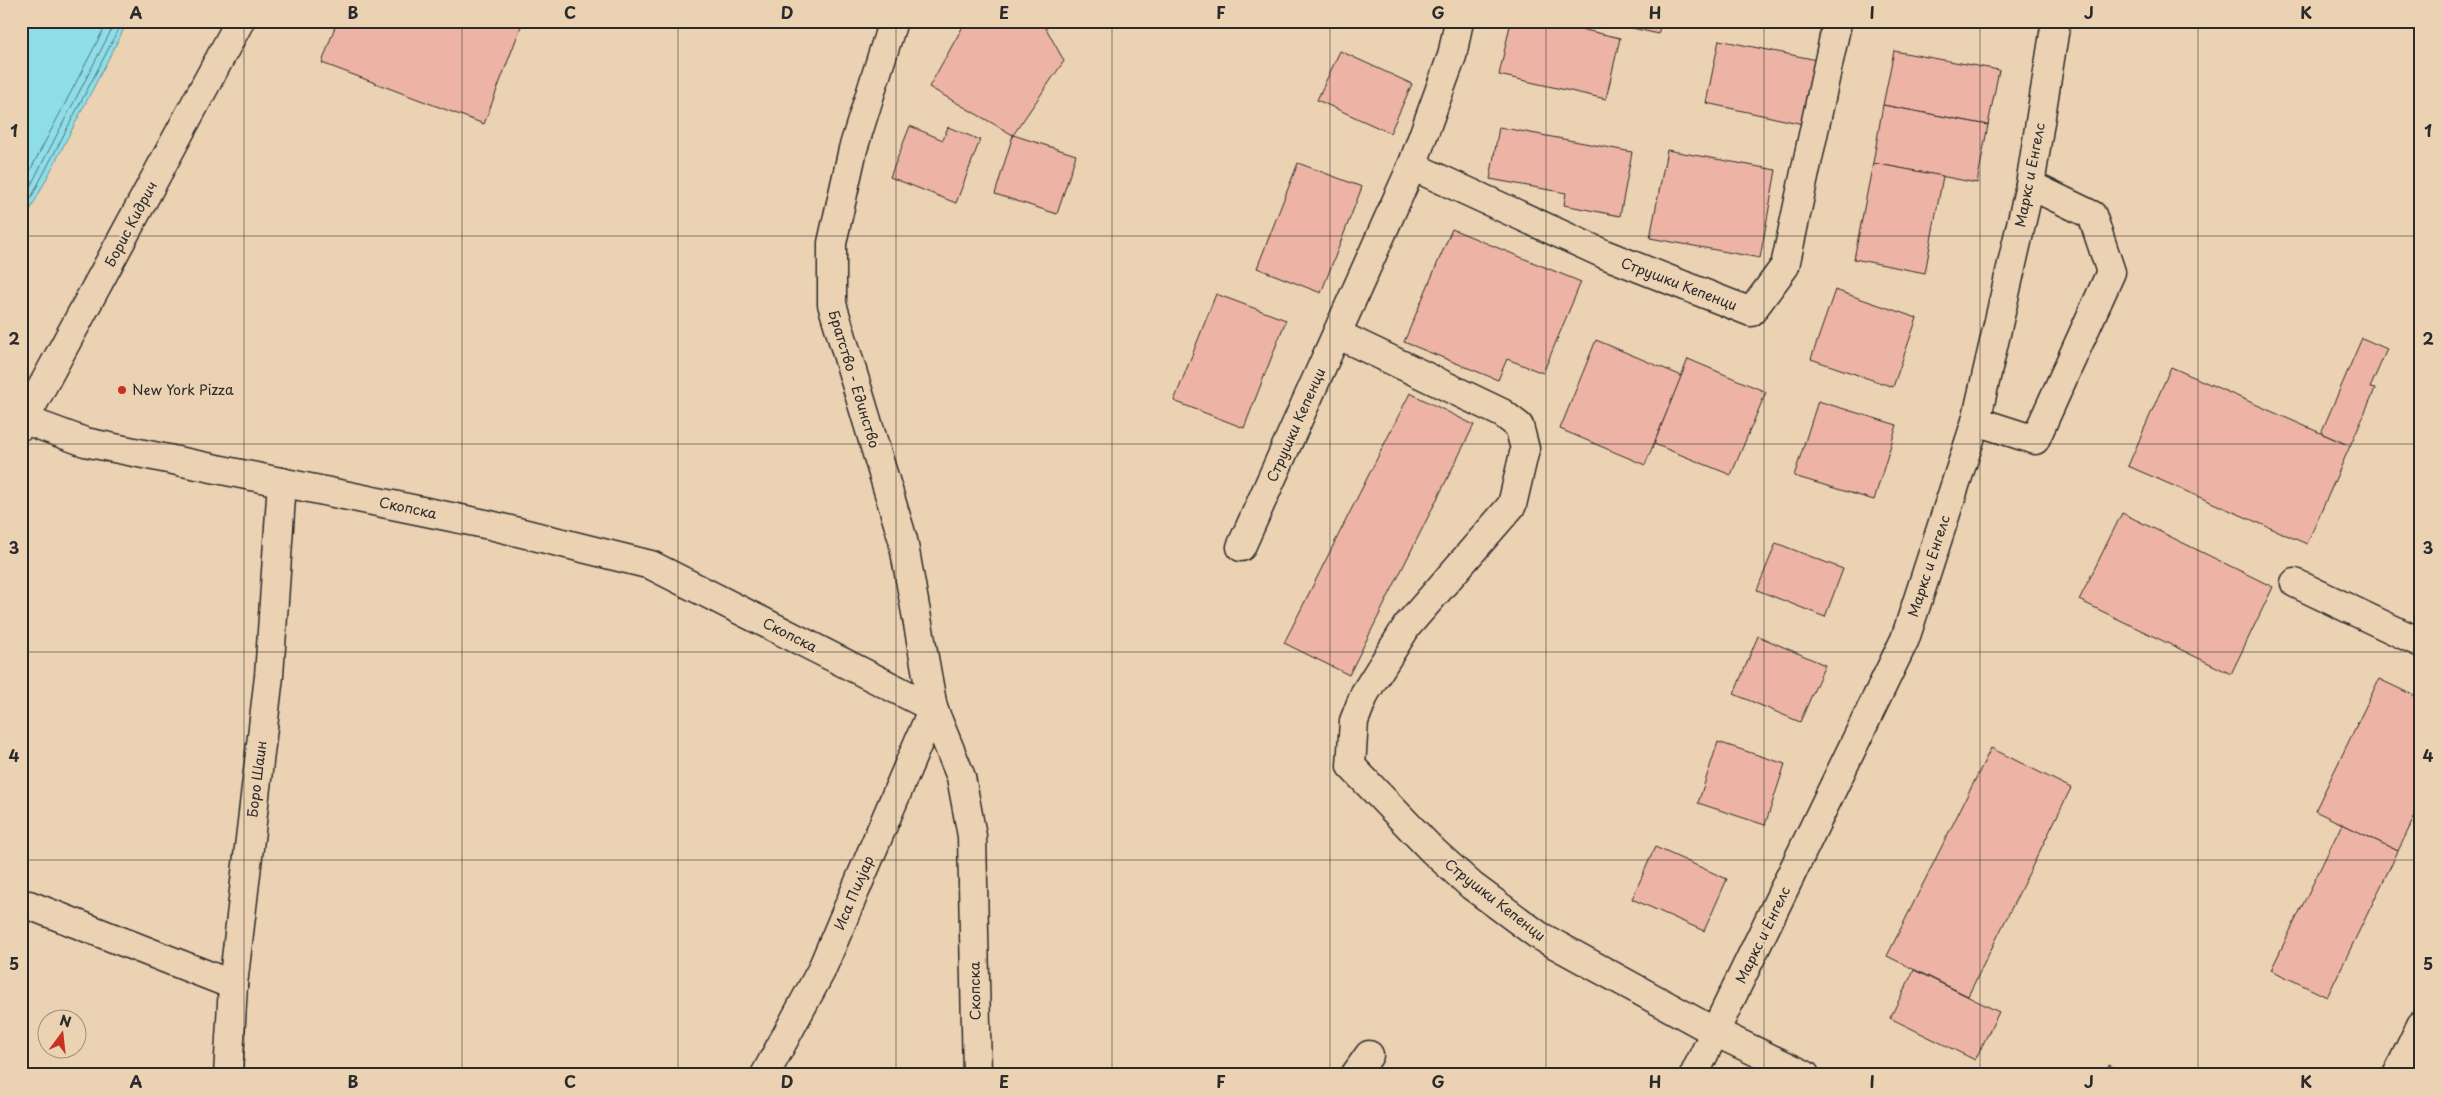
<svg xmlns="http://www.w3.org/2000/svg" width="2442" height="1096" viewBox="0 0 2442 1096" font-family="'Playpen Sans',sans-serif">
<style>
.water{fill:#8edee8;stroke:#66969c}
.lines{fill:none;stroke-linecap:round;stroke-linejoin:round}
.shore{stroke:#537377;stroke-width:1}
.building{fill:#edb4a5;stroke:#2b2b2b}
.minor-casing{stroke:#2b2b2b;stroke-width:31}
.minor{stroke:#ebd2b2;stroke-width:28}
.grid{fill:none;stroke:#2b2b2b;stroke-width:1;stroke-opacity:0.55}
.poi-dot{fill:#c8321e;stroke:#ebd2b2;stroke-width:2}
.labels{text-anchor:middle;stroke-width:4;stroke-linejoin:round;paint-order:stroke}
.street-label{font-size:14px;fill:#2b2b2b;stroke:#ebd2b2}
.poi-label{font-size:14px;fill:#2b2b2b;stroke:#ebd2b2;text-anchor:start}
.neatline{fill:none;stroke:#2b2b2b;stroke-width:2}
.grid-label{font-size:16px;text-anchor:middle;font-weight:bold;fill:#2b2b2b}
</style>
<rect width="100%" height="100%" fill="#ebd2b2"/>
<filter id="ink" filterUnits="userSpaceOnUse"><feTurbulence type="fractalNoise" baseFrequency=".02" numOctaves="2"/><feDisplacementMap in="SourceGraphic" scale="10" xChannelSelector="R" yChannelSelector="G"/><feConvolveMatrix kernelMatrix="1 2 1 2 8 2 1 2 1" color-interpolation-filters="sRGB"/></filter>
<g filter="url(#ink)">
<polygon class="water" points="21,21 128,21 21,228"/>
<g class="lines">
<g class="shore">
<polyline points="21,188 108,21"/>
<polyline points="21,204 116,21"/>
<polyline points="21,217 123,21"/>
</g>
</g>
<g class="building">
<polygon points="337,21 523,21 484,124 322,63"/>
<polygon points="966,21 1042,21 1064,61 1013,135 929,87"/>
<polygon points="1511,21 1545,21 1620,38 1606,99 1499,75"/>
<polygon points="1603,21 1662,21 1658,34"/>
<polygon points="1719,40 1817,60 1803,124 1706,103"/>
<polygon points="1340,51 1412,84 1390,133 1317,100"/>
<polygon points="1894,51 1999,70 1988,125 1883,105"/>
<polygon points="1883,105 1988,125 1977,183 1873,163"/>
<polygon points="910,126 943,140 948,127 980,140 956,203 890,177"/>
<polygon points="1499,127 1632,152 1620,216 1564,205 1566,193 1490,179"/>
<polygon points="1013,135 1076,155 1057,214 995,194"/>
<polygon points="1667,150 1776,170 1760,258 1650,238"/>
<polygon points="1298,163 1362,187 1321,293 1257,268"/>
<polygon points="1873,163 1943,176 1925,273 1854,259"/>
<polygon points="1452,229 1581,282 1543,373 1507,359 1498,380 1404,342"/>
<polygon points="1835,290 1917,318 1893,387 1811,359"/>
<polygon points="1216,294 1286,320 1244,428 1174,401"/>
<polygon points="2362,338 2387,349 2370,388 2375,389 2350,446 2321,433"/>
<polygon points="1596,340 1682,376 1645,465 1560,429"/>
<polygon points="1688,359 1766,392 1731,475 1654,444"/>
<polygon points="2171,367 2350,446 2307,544 2128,466"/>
<polygon points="1410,393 1474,425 1349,675 1284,643"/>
<polygon points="1818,401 1897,425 1874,500 1794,476"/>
<polygon points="2122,513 2273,587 2231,674 2079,600"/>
<polygon points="1776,543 1843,569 1825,617 1757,590"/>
<polygon points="1758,636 1825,665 1800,722 1734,694"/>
<polygon points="2379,679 2421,699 2421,804 2398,851 2315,811"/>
<polygon points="1718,742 1785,764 1765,825 1698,803"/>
<polygon points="1991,748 2071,788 1968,996 1887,956"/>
<polygon points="2342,824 2398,851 2327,997 2271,970"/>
<polygon points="1655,847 1727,879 1704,931 1632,899"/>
<polygon points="1914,970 1999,1012 1975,1060 1890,1018"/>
<polygon points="2109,1065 2128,1075 2104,1075"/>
</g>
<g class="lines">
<g class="minor-casing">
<g id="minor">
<polyline points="1412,166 1604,254 1751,312 1785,266 1837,23"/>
<polyline points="1337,334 1502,413 1519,426 1525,449 1512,505 1407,626 1365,693 1354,721 1351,766 1432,850 1472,886 1538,935 1715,1032 1805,1075"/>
<polyline points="25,420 85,442 490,525 651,565 933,708 961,777 972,836 977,1075"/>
<polyline points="1976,421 2035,440 2111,272 2092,215 2030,185"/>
<polyline points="21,426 240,21"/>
<polyline points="1241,547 1412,166 1452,56 1459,21"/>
<polyline points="2295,583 2421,643"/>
<polyline points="29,905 233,985"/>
<polyline points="228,1075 233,985 269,676 282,482"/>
<polyline points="765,1075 821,971 933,708 903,540 832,304 832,243 853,149 893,21"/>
<polyline points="1355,1075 1369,1055"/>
<polyline points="1694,1075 1905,639 1976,421 2030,185 2056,21"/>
<polyline points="2397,1075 2421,1025"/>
</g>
</g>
<use href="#minor" class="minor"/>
</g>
</g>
<path class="grid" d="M244,21V1075M462,21V1075M678,21V1075M896,21V1075M1112,21V1075M1330,21V1075M1546,21V1075M1764,21V1075M1980,21V1075M2198,21V1075M21,236H2421M21,444H2421M21,652H2421M21,860H2421"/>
<circle class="poi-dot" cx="122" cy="390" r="5"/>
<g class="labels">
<g class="street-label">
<text transform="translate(2030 175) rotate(-79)" y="5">Маркс и Енгелс</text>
<text transform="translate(131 224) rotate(-62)" y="5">Борис Кидрич</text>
<text transform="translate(1679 284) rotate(21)" y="5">Струшки Кепенци</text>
<text transform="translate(854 379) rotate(73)" y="5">Братство - Единство</text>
<text transform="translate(1296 425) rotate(-66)" y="5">Струшки Кепенци</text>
<text transform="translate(408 508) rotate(12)" y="5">Скопска</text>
<text transform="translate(1929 566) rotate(-72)" y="5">Маркс и Енгелс</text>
<text transform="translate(790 635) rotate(27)" y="5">Скопска</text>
<text transform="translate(257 779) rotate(-83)" y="5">Боро Шаин</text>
<text transform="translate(854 893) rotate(-67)" y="5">Иса Пилјар</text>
<text transform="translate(1495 900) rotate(38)" y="5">Струшки Кепенци</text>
<text transform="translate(1763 935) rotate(-64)" y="5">Маркс и Енгелс</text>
<text transform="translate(975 991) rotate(-91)" y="5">Скопска</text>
</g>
<g class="poi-label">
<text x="132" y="395">New York Pizza</text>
</g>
</g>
<rect width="2442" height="1096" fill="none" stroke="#ebd2b2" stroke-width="55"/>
<g transform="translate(62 1034) rotate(15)"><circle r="24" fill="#ebd2b2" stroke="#9e8f7c"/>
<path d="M0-4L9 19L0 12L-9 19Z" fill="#c8321e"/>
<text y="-8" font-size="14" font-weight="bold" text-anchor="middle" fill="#2b2b2b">N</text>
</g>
<rect x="28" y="28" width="2386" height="1040" class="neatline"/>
<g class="grid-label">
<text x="136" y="19">A</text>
<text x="353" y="19">B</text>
<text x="570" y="19">C</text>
<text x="787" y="19">D</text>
<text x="1004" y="19">E</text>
<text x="1221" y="19">F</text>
<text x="1438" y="19">G</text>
<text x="1655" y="19">H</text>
<text x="1872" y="19">I</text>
<text x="2089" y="19">J</text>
<text x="2306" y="19">K</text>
<text x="14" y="137">1</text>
<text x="2428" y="137">1</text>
<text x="14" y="345">2</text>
<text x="2428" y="345">2</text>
<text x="14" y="554">3</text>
<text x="2428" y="554">3</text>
<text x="14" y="762">4</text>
<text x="2428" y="762">4</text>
<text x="14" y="970">5</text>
<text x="2428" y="970">5</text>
<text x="136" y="1088">A</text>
<text x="353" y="1088">B</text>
<text x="570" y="1088">C</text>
<text x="787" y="1088">D</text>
<text x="1004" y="1088">E</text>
<text x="1221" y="1088">F</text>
<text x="1438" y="1088">G</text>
<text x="1655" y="1088">H</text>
<text x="1872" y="1088">I</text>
<text x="2089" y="1088">J</text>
<text x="2306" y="1088">K</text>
</g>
</svg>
